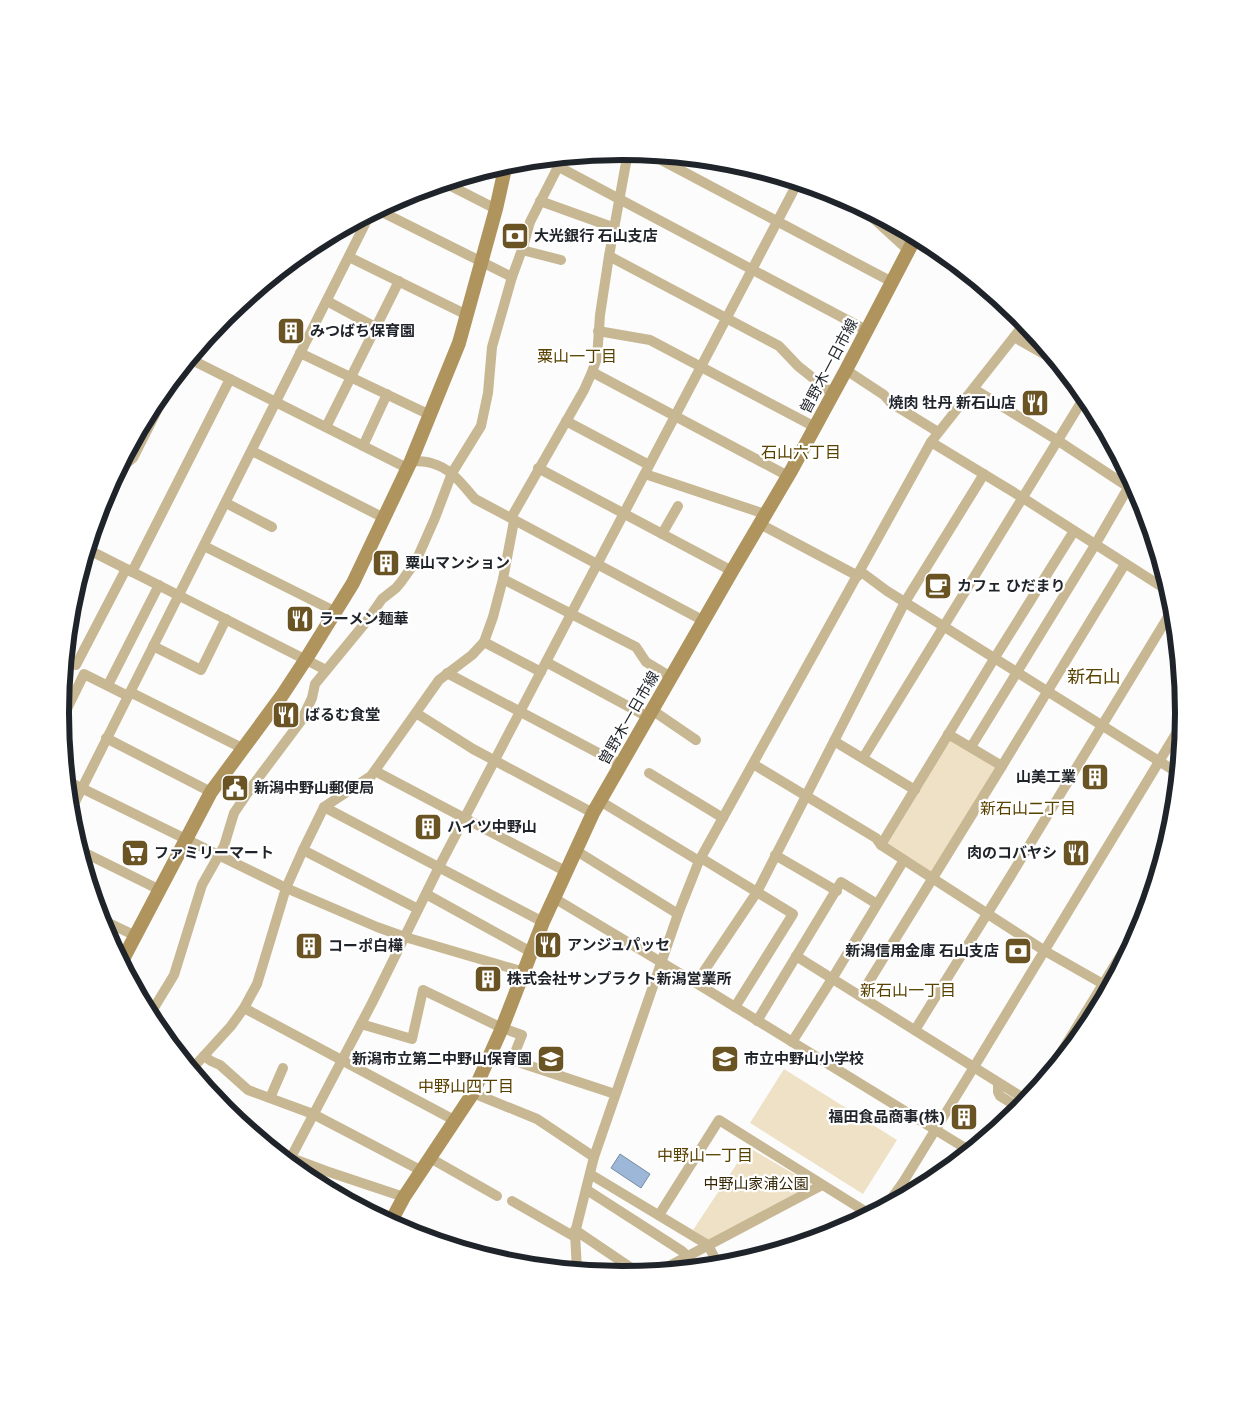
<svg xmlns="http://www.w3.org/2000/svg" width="1244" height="1427" viewBox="0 0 1244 1427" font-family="'Golos Text','Noto Sans JP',sans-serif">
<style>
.green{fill:#efe1c5}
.water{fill:#9cb7d8;stroke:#768ba4}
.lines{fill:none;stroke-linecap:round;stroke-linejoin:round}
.street{stroke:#c8b793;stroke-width:10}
.secondary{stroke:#af945e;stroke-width:14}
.labels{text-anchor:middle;stroke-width:4.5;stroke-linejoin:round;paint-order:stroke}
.poi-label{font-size:15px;font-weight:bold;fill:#1f242a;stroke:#fff;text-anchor:start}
.street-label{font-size:15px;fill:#1f242a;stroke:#fff}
.park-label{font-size:15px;fill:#352706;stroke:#fff}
.neighbourhood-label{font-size:16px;fill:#594100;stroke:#fff}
.quarter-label{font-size:18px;fill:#594100;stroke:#fff}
.rim{fill:none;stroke:#1f242a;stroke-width:6}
</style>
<rect width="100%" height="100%" fill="#fcfcfc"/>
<g class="green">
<polygon points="951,738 997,766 931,873 887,845"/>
<polygon points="784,1069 897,1140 863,1194 750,1123"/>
<polygon points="748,1147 811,1184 810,1186 711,1240 707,1239 693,1230"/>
</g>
<polygon class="water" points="620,1154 650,1174 641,1188 611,1168"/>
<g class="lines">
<g class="street">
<polyline points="650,154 892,282"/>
<polyline points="559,167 866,330"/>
<polyline points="445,183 496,209"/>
<polyline points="540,201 615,228"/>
<polyline points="861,207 908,250"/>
<polyline points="378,210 512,277"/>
<polyline points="522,250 561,260"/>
<polyline points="609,256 779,346 798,366 833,394"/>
<polyline points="349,257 467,315"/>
<polyline points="327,301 375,327"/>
<polyline points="598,331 650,340 815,427"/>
<polyline points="1014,337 1056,361"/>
<polyline points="300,353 430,415"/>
<polyline points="190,359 407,468"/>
<polyline points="846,370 884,395 891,403 938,432"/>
<polyline points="592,372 788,476"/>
<polyline points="974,389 1057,440 1139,494"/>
<polyline points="566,421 649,465"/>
<polyline points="326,427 399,281"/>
<polyline points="931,442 1023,498 1170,592"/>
<polyline points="363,446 387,394"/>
<polyline points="252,451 384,518"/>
<path d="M411,461C417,461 425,461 431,463C451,468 462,484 475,499L704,621"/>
<polyline points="538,468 732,571"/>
<polyline points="645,474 765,514"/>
<polyline points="226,503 272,527"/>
<polyline points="511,518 584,390 592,372 597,358 600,315 609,256 628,152"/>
<polyline points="760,524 858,576"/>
<polyline points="93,532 126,464 133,458 173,379"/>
<polyline points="662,534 678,506"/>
<polyline points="204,546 336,612"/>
<polyline points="87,549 326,670"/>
<polyline points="82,567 90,551"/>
<polyline points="860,571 887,591 1178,773"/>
<polyline points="132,572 230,379"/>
<polyline points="503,579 636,647 646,662 671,677"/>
<polyline points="484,642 541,672"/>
<polyline points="153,646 201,670 226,619"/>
<polyline points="546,662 648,717"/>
<polyline points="76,665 126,569"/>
<polyline points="447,673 621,765"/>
<polyline points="108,685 159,585"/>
<polyline points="130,692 244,749"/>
<polyline points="652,710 696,740"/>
<polyline points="416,713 473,749 593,813"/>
<polyline points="61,721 84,674 128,696"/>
<polyline points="948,734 1002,766"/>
<polyline points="106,738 211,792"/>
<polyline points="834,741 915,790"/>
<polyline points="971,747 1095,545 1132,481"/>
<polyline points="863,758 1085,396"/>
<polyline points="753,764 876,838 881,845 994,659 1074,531"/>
<polyline points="375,771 565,871"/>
<polyline points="649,773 723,818"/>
<polyline points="67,781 286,888 377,927 405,937 524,972"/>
<polyline points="600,801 699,861"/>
<polyline points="324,807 543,922"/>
<polyline points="70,812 370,214"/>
<polyline points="881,845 1045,951 1110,988"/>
<polyline points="79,850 160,890"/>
<polyline points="303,850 418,909"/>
<polyline points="575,850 678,914"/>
<polyline points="775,855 837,891"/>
<polyline points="701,858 793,914 735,1007"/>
<polyline points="426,894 531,952"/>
<polyline points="554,898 696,983 970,1151"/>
<polyline points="100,919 136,936"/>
<polyline points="796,956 1028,1101"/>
<polyline points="696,983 757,892 905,602 984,474"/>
<polyline points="860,996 1002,766 1125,564"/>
<polyline points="244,1008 454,1120"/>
<polyline points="149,1016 174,975 202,885 224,846 234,813 253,785 301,721 312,698 315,684 366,622 382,599 396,588 401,582 416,561 435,518 452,473 481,426 488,393 492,347 512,277 523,247 530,222 563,157"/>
<polyline points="757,1021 841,882 877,904"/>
<polyline points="361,1024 412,1039 423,990 502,1028 522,1035 512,1060"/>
<polyline points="915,1030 1010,877 1174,607"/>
<polyline points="792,1042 832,979 904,860"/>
<polyline points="491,1053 615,1094"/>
<polyline points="204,1056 211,1061 220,1065 248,1090 313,1114 422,1171"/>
<polyline points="191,1070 231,1026 244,1008 257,984 286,888 303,850 324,807 371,776 439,680 472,655 484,642 493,617 503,579 514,521"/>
<polyline points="1043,1082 1146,914"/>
<polyline points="998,1083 998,1092 1000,1096 1021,1109"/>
<polyline points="473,1093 537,1119 594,1157"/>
<polyline points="270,1098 283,1068"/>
<polyline points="275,1152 326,1171 404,1197"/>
<polyline points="430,1158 497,1196"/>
<polyline points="288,1163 372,1003 439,867 571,614 798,182"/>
<polyline points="590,1174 708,1245 719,1266"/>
<polyline points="902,1184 914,1192"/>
<polyline points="587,1190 682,1251 687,1256"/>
<polyline points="512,1201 575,1237"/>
<polyline points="886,1206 902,1184 974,1067 1183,722"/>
<polyline points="659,1215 719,1120 871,1215"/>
<polyline points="575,1230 640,1274"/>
<polyline points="577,1271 575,1233 594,1157 678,914 699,861 931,442 1025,323"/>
<polyline points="658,1272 822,1185"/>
</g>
<g class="secondary">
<polyline points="121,963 211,792 281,697 306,659 353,583 411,461 459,343 496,209 506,164"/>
<polyline points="390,1223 404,1197 473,1093 502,1028 543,922 593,813 732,571 791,471 846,370 916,236"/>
</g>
</g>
<defs>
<g id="bank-square" transform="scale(1.4375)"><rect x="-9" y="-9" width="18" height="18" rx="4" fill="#6a5423" stroke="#fff"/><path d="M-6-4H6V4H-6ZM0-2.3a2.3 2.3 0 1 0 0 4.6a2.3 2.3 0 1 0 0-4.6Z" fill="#fff"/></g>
<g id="building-square" transform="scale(1.4375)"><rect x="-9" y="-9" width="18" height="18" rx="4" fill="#6a5423" stroke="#fff"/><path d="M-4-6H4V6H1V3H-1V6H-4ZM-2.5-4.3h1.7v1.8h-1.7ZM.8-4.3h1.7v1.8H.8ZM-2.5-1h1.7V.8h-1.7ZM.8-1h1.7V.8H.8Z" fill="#fff"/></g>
<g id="restaurant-square" transform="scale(1.4375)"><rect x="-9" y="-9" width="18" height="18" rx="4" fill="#6a5423" stroke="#fff"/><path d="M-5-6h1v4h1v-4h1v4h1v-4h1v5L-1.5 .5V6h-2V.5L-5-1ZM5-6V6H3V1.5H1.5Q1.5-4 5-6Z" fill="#fff"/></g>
<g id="cafe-square" transform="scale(1.4375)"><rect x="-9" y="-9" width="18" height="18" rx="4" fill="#6a5423" stroke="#fff"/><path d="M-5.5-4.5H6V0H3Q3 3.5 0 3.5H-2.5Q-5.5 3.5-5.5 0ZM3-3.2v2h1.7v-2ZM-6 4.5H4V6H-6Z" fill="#fff"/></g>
<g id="civic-square" transform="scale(1.4375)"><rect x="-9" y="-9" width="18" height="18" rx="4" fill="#6a5423" stroke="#fff"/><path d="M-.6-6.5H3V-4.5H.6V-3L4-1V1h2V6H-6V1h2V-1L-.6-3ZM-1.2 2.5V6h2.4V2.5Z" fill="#fff"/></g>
<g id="supermarket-square" transform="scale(1.4375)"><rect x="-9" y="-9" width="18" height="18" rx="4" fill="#6a5423" stroke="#fff"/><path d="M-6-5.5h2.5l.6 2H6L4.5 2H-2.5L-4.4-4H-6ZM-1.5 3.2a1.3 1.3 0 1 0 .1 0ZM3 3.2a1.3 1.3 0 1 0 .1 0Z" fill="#fff"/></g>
<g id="school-square" transform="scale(1.4375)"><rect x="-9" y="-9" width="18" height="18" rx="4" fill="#6a5423" stroke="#fff"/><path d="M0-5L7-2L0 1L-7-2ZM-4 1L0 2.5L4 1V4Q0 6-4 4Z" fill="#fff"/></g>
</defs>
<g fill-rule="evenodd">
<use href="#bank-square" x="515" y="236"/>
<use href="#building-square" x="291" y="331"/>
<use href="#restaurant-square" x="1035" y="403"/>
<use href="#building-square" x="386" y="563"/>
<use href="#cafe-square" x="938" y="586"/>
<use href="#restaurant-square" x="300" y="619"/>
<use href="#restaurant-square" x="286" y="715"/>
<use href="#building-square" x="1095" y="777"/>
<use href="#civic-square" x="235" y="788"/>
<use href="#building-square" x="428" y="827"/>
<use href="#supermarket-square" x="135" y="853"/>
<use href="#restaurant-square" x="1076" y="853"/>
<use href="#restaurant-square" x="548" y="945"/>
<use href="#building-square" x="309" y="946"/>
<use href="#bank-square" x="1018" y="951"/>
<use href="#building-square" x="488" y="979"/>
<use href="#school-square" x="551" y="1059"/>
<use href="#school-square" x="725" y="1059"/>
<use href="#building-square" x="964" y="1117"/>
</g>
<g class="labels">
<g class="poi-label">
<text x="534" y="241">大光銀行 石山支店</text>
<text x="310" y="336">みつばち保育園</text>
<text x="1016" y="408" text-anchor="end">焼肉 牡丹 新石山店</text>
<text x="405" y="568">粟山マンション</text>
<text x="957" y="591">カフェ ひだまり</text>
<text x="319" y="624">ラーメン麺華</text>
<text x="305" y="720">ばるむ食堂</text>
<text x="1076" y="782" text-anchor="end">山美工業</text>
<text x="254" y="793">新潟中野山郵便局</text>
<text x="447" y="832">ハイツ中野山</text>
<text x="154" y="858">ファミリーマート</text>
<text x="1057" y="858" text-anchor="end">肉のコバヤシ</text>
<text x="567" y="950">アンジュパッセ</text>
<text x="328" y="951">コーポ白樺</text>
<text x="999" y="956" text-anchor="end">新潟信用金庫 石山支店</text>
<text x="507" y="984">株式会社サンプラクト新潟営業所</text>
<text x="532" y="1064" text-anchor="end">新潟市立第二中野山保育園</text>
<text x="744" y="1064">市立中野山小学校</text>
<text x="945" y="1122" text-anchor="end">福田食品商事(株)</text>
</g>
<g class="street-label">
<text transform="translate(829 366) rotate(-62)" y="5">曽野木一日市線</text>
<text transform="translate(629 718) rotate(-60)" y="5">曽野木一日市線</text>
</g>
<g class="park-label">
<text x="756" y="1189">中野山家浦公園</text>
</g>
<g class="neighbourhood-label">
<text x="577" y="362">粟山一丁目</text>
<text x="801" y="458">石山六丁目</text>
<text x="1028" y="814">新石山二丁目</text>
<text x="908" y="996">新石山一丁目</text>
<text x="466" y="1092">中野山四丁目</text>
<text x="705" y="1161">中野山一丁目</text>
</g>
<g class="quarter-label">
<text x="1094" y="683">新石山</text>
</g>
</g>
<path d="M0 0H1244V1427H0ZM69 713a553 553 0 1 1 1106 0a553 553 0 1 1-1106 0Z" fill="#fff" fill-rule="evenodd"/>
<path class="rim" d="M69 713a553 553 0 1 1 1106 0a553 553 0 1 1-1106 0Z"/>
</svg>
